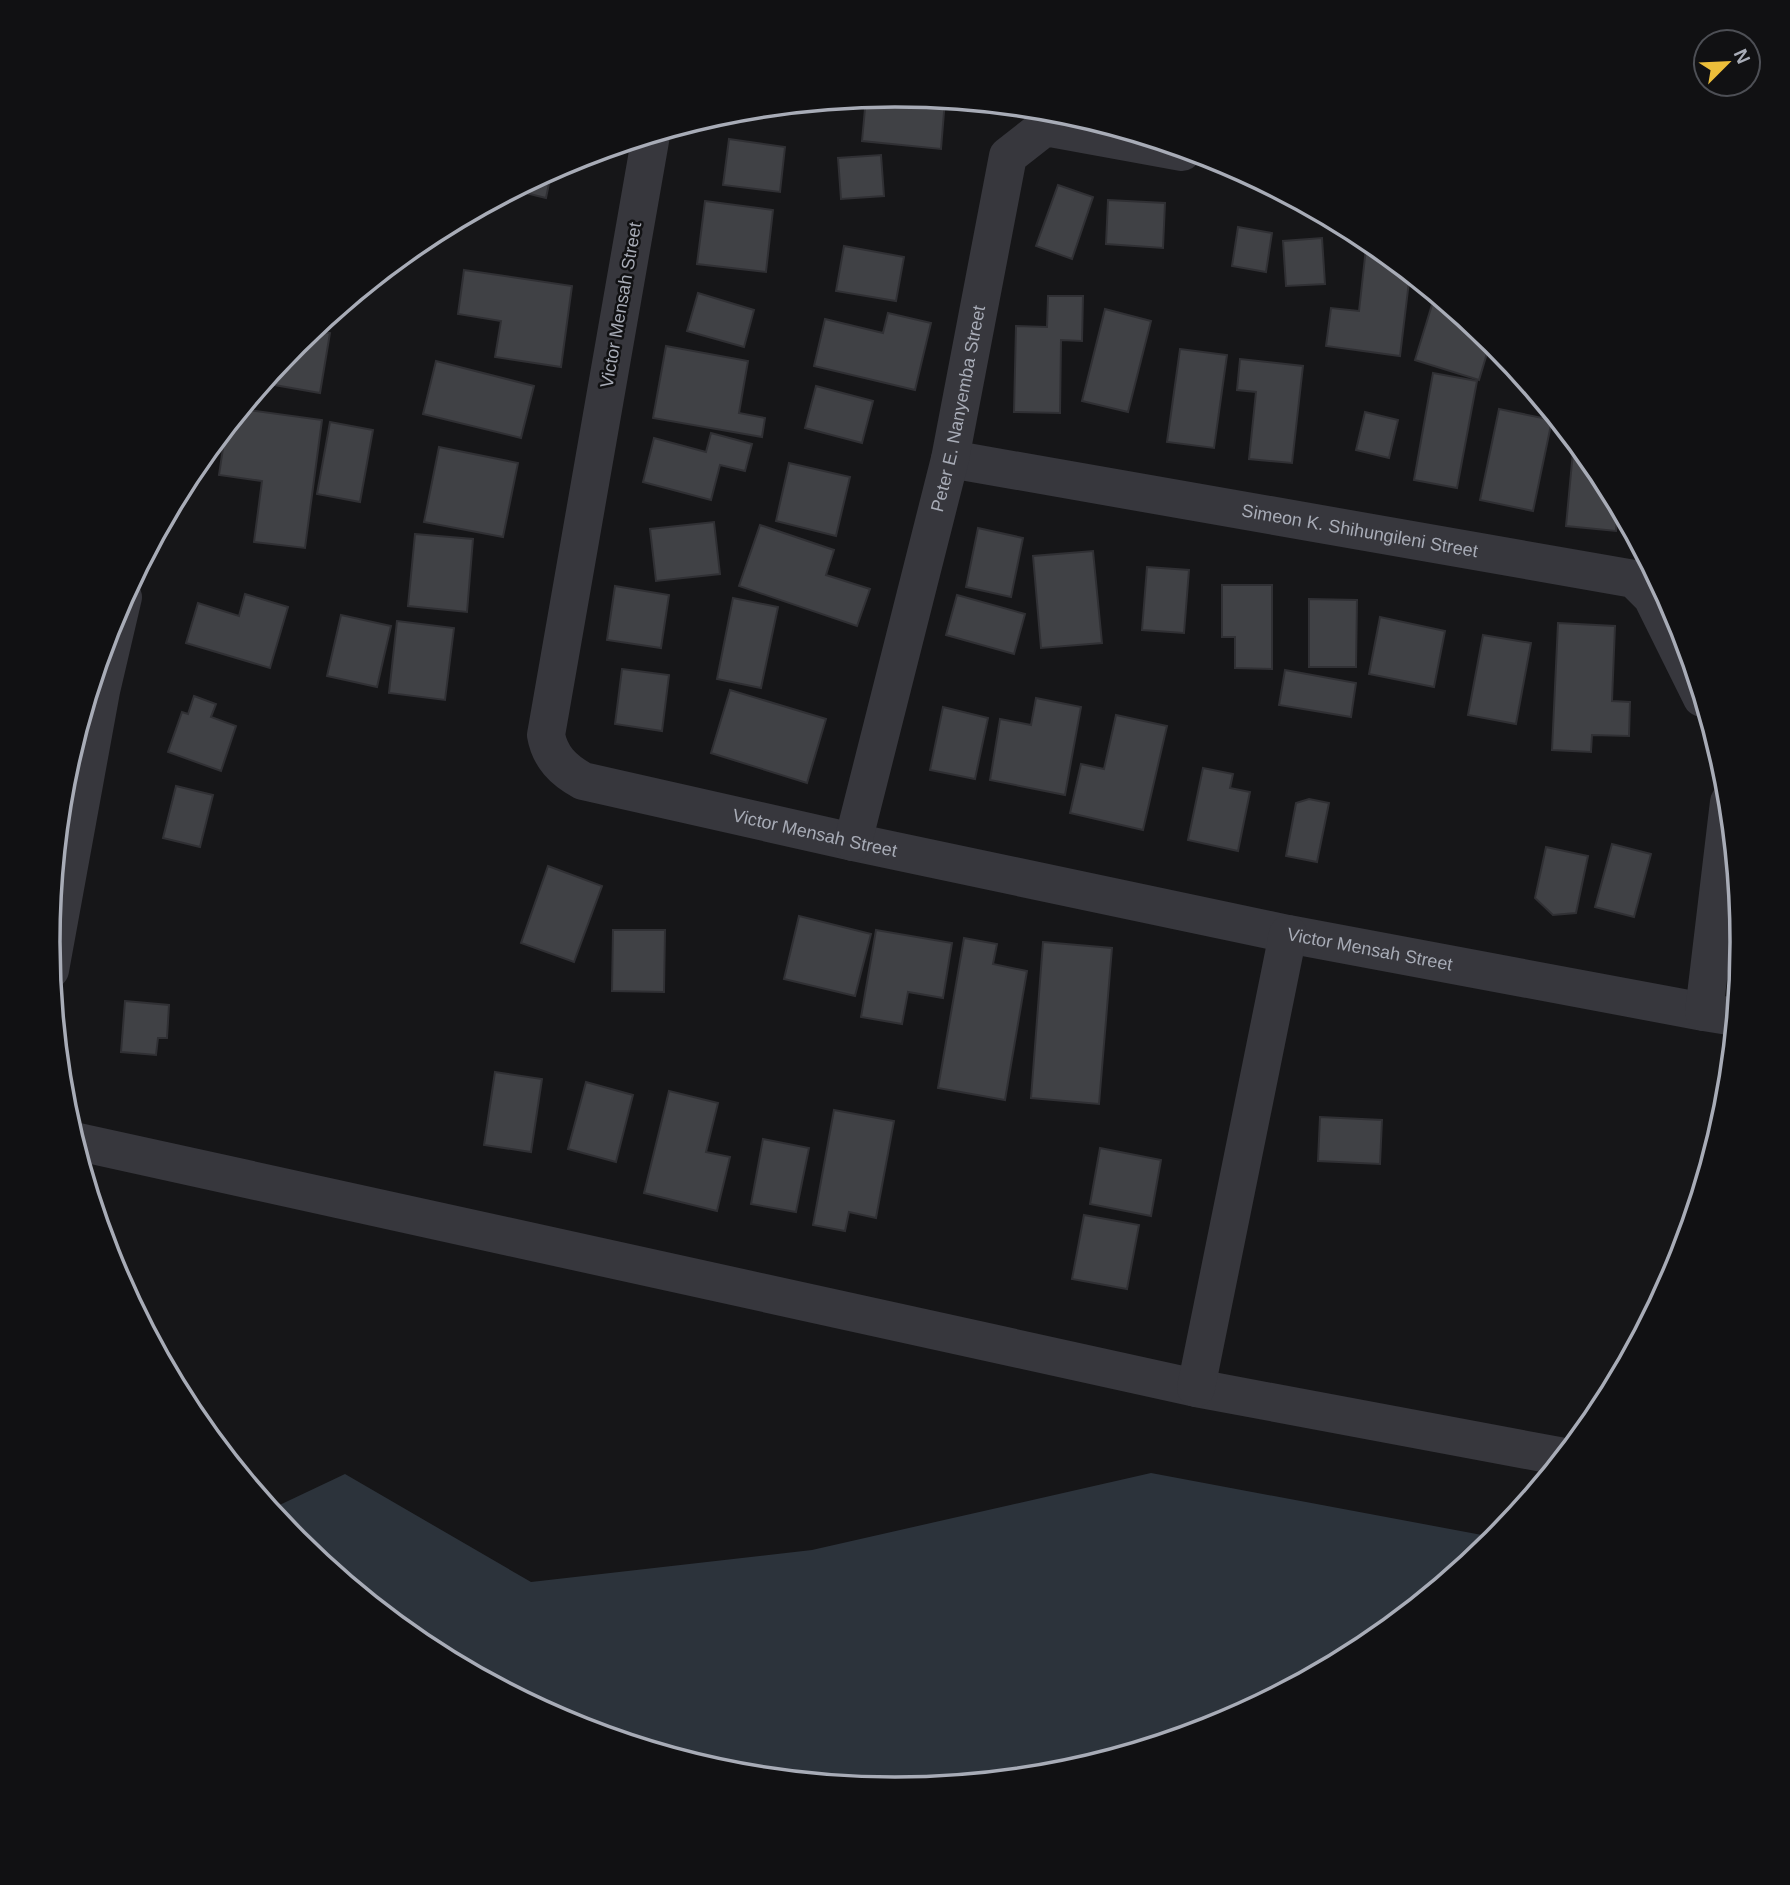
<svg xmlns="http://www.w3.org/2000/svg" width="1790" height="1885" viewBox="0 0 1790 1885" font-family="Arial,sans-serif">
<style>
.water{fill:#2c333b}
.building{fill:#404145;stroke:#303034;stroke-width:2}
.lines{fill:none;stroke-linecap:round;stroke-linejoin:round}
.street{stroke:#37373d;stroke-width:38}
.labels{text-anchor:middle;stroke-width:5;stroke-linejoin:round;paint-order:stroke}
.street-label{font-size:18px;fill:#a8acb7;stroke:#111113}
.rim{fill:none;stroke:#a8acb7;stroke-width:3.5}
</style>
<rect width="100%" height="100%" fill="#161618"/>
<polygon class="water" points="1151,1473 1498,1538 1366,1648 1219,1726 1060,1774 895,1790 729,1774 570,1726 424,1647 295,1542 269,1510 345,1474 531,1582 812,1550"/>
<g class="building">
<polygon points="895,95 945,100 941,149 862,141 866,98"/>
<polygon points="729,139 785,147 780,192 723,185"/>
<polygon points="881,155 884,196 841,199 838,158"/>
<polygon points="552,169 546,198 513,190"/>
<polygon points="1058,185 1093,197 1072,259 1036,246"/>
<polygon points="1108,200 1165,203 1163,248 1106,244"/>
<polygon points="705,201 773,210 766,272 697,264"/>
<polygon points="1238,227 1272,233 1266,272 1232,266"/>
<polygon points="1322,238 1325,284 1286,286 1283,241"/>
<polygon points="1367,239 1410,273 1400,356 1326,346 1331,308 1359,311"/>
<polygon points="844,246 904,257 896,301 836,291"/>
<polygon points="464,270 572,286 561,367 495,357 501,321 458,314"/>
<polygon points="698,293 754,310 744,347 687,331"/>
<polygon points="1435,295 1491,340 1479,380 1415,360"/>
<polygon points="1048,296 1083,296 1082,341 1061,340 1060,413 1014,412 1016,326 1047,327"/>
<polygon points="1105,309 1151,321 1128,412 1082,401"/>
<polygon points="888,313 931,323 915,390 814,366 825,319 883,333"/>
<polygon points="312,330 330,333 320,393 263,383 296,343"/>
<polygon points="666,346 748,361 739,413 765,418 762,437 653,418"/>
<polygon points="1180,349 1227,355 1214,448 1167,442"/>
<polygon points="1240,359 1303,366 1292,463 1249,459 1256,392 1237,390"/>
<polygon points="436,361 534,386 521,438 423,414"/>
<polygon points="1433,373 1477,381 1457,488 1414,480"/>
<polygon points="816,386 873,401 862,443 805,428"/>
<polygon points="241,409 322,420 305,548 254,542 262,481 219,475 226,428"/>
<polygon points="1499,409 1552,420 1533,511 1480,500"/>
<polygon points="1365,412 1398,420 1389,458 1356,450"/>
<polygon points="330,422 373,430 360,502 317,494"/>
<polygon points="711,433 752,444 745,471 720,465 711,500 643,482 654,438 706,452"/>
<polygon points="1574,441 1600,472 1618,506 1616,531 1566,526"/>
<polygon points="439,447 518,463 503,537 424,522"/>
<polygon points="789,463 850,477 836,536 776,521"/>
<polygon points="714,522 720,574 656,581 650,529"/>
<polygon points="760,525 834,550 826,575 870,589 857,626 739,586"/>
<polygon points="978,528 1023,538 1011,597 966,587"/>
<polygon points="415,534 473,539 467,612 408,606"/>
<polygon points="1093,551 1102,643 1041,648 1033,556"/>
<polygon points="1147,567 1189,570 1184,633 1142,630"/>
<polygon points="1222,585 1272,585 1272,669 1235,668 1235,637 1222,637"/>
<polygon points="615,586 669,595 661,648 607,640"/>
<polygon points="245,594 288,607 270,668 186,643 198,603 239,616"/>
<polygon points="957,595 1025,614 1014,654 946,635"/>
<polygon points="733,598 778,607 761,688 717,679"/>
<polygon points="1309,599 1357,600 1356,667 1309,667"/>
<polygon points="341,615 391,626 377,687 327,676"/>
<polygon points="1380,617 1445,631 1434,687 1369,674"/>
<polygon points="397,621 454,628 445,700 389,693"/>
<polygon points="1558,623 1615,626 1612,701 1630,702 1629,736 1592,735 1591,752 1552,750"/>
<polygon points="1483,635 1531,643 1516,724 1468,715"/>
<polygon points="622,669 669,675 662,731 615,724"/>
<polygon points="1285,670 1356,683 1351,717 1279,705"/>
<polygon points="730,690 826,719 807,783 711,753"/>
<polygon points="194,696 216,704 211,717 236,726 221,771 168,752 182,712 188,714"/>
<polygon points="1036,698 1081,707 1065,795 990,780 1000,719 1031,725"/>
<polygon points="943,707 988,718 975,779 930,770"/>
<polygon points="1116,715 1167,726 1143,830 1070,813 1081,764 1104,769"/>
<polygon points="1203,768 1233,774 1230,788 1250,792 1238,851 1188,840"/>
<polygon points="176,786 213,795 200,847 163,838"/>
<polygon points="1309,799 1329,803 1317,862 1286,856 1296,803"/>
<polygon points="1612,844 1651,854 1634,917 1595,907"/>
<polygon points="1546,847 1588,856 1576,913 1553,915 1535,898"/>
<polygon points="548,866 602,886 574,962 521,943"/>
<polygon points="799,916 871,934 855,996 784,979"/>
<polygon points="613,930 665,930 664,992 612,991"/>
<polygon points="876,930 952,943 943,998 908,992 902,1024 861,1017"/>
<polygon points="964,938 997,944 993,964 1027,971 1005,1100 938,1088"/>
<polygon points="1043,942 1112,948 1099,1104 1031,1098"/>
<polygon points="125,1001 169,1005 167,1038 158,1038 156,1055 121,1052"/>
<polygon points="495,1072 542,1079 531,1152 484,1145"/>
<polygon points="586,1082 633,1095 616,1162 568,1149"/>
<polygon points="669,1091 718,1103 706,1152 730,1157 717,1211 644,1193"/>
<polygon points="834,1110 894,1121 876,1218 849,1212 845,1231 813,1225"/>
<polygon points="1320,1117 1382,1120 1380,1164 1318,1161"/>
<polygon points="763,1139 809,1148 796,1212 751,1204"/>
<polygon points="1100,1148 1161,1160 1151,1216 1090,1204"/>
<polygon points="1084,1215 1139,1225 1127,1289 1072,1279"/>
</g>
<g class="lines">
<g class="street">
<path id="s1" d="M651,135L546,735C550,757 563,770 583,781L853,842L1288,934L1704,1012"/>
<path id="s2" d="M950,459L1634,579L1652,597L1702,698"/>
<polyline points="1729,802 1704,1012 1735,1017"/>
<path id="s3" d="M853,842L950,459L1008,156L1045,127L1182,152L1183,148"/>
<polyline points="50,970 101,691 123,597"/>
<polyline points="74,1141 1196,1388 1564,1457"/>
<polyline points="1196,1388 1288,934"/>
</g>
</g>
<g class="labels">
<g class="street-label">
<text transform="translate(621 305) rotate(-80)" y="6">Victor Mensah Street</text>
<text dy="6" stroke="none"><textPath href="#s3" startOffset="446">Peter E. Nanyemba Street</textPath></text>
<text dy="6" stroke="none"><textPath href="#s2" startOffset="416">Simeon K. Shihungileni Street</textPath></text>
<text dy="6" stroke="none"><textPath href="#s1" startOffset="908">Victor Mensah Street</textPath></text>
<text dy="6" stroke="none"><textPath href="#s1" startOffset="1475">Victor Mensah Street</textPath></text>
</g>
</g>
<path d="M0 0H1790V1885H0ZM60 942a835 835 0 1 1 1670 0a835 835 0 1 1-1670 0Z" fill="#111113" fill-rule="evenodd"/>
<path class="rim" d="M60 942a835 835 0 1 1 1670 0a835 835 0 1 1-1670 0Z"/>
<g transform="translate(1727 63) rotate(66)"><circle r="33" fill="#111113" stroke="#4d4f55" stroke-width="2"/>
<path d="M0-5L12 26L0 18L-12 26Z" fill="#ecbe3a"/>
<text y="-10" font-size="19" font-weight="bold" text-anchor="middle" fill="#a8acb7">N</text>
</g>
</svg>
